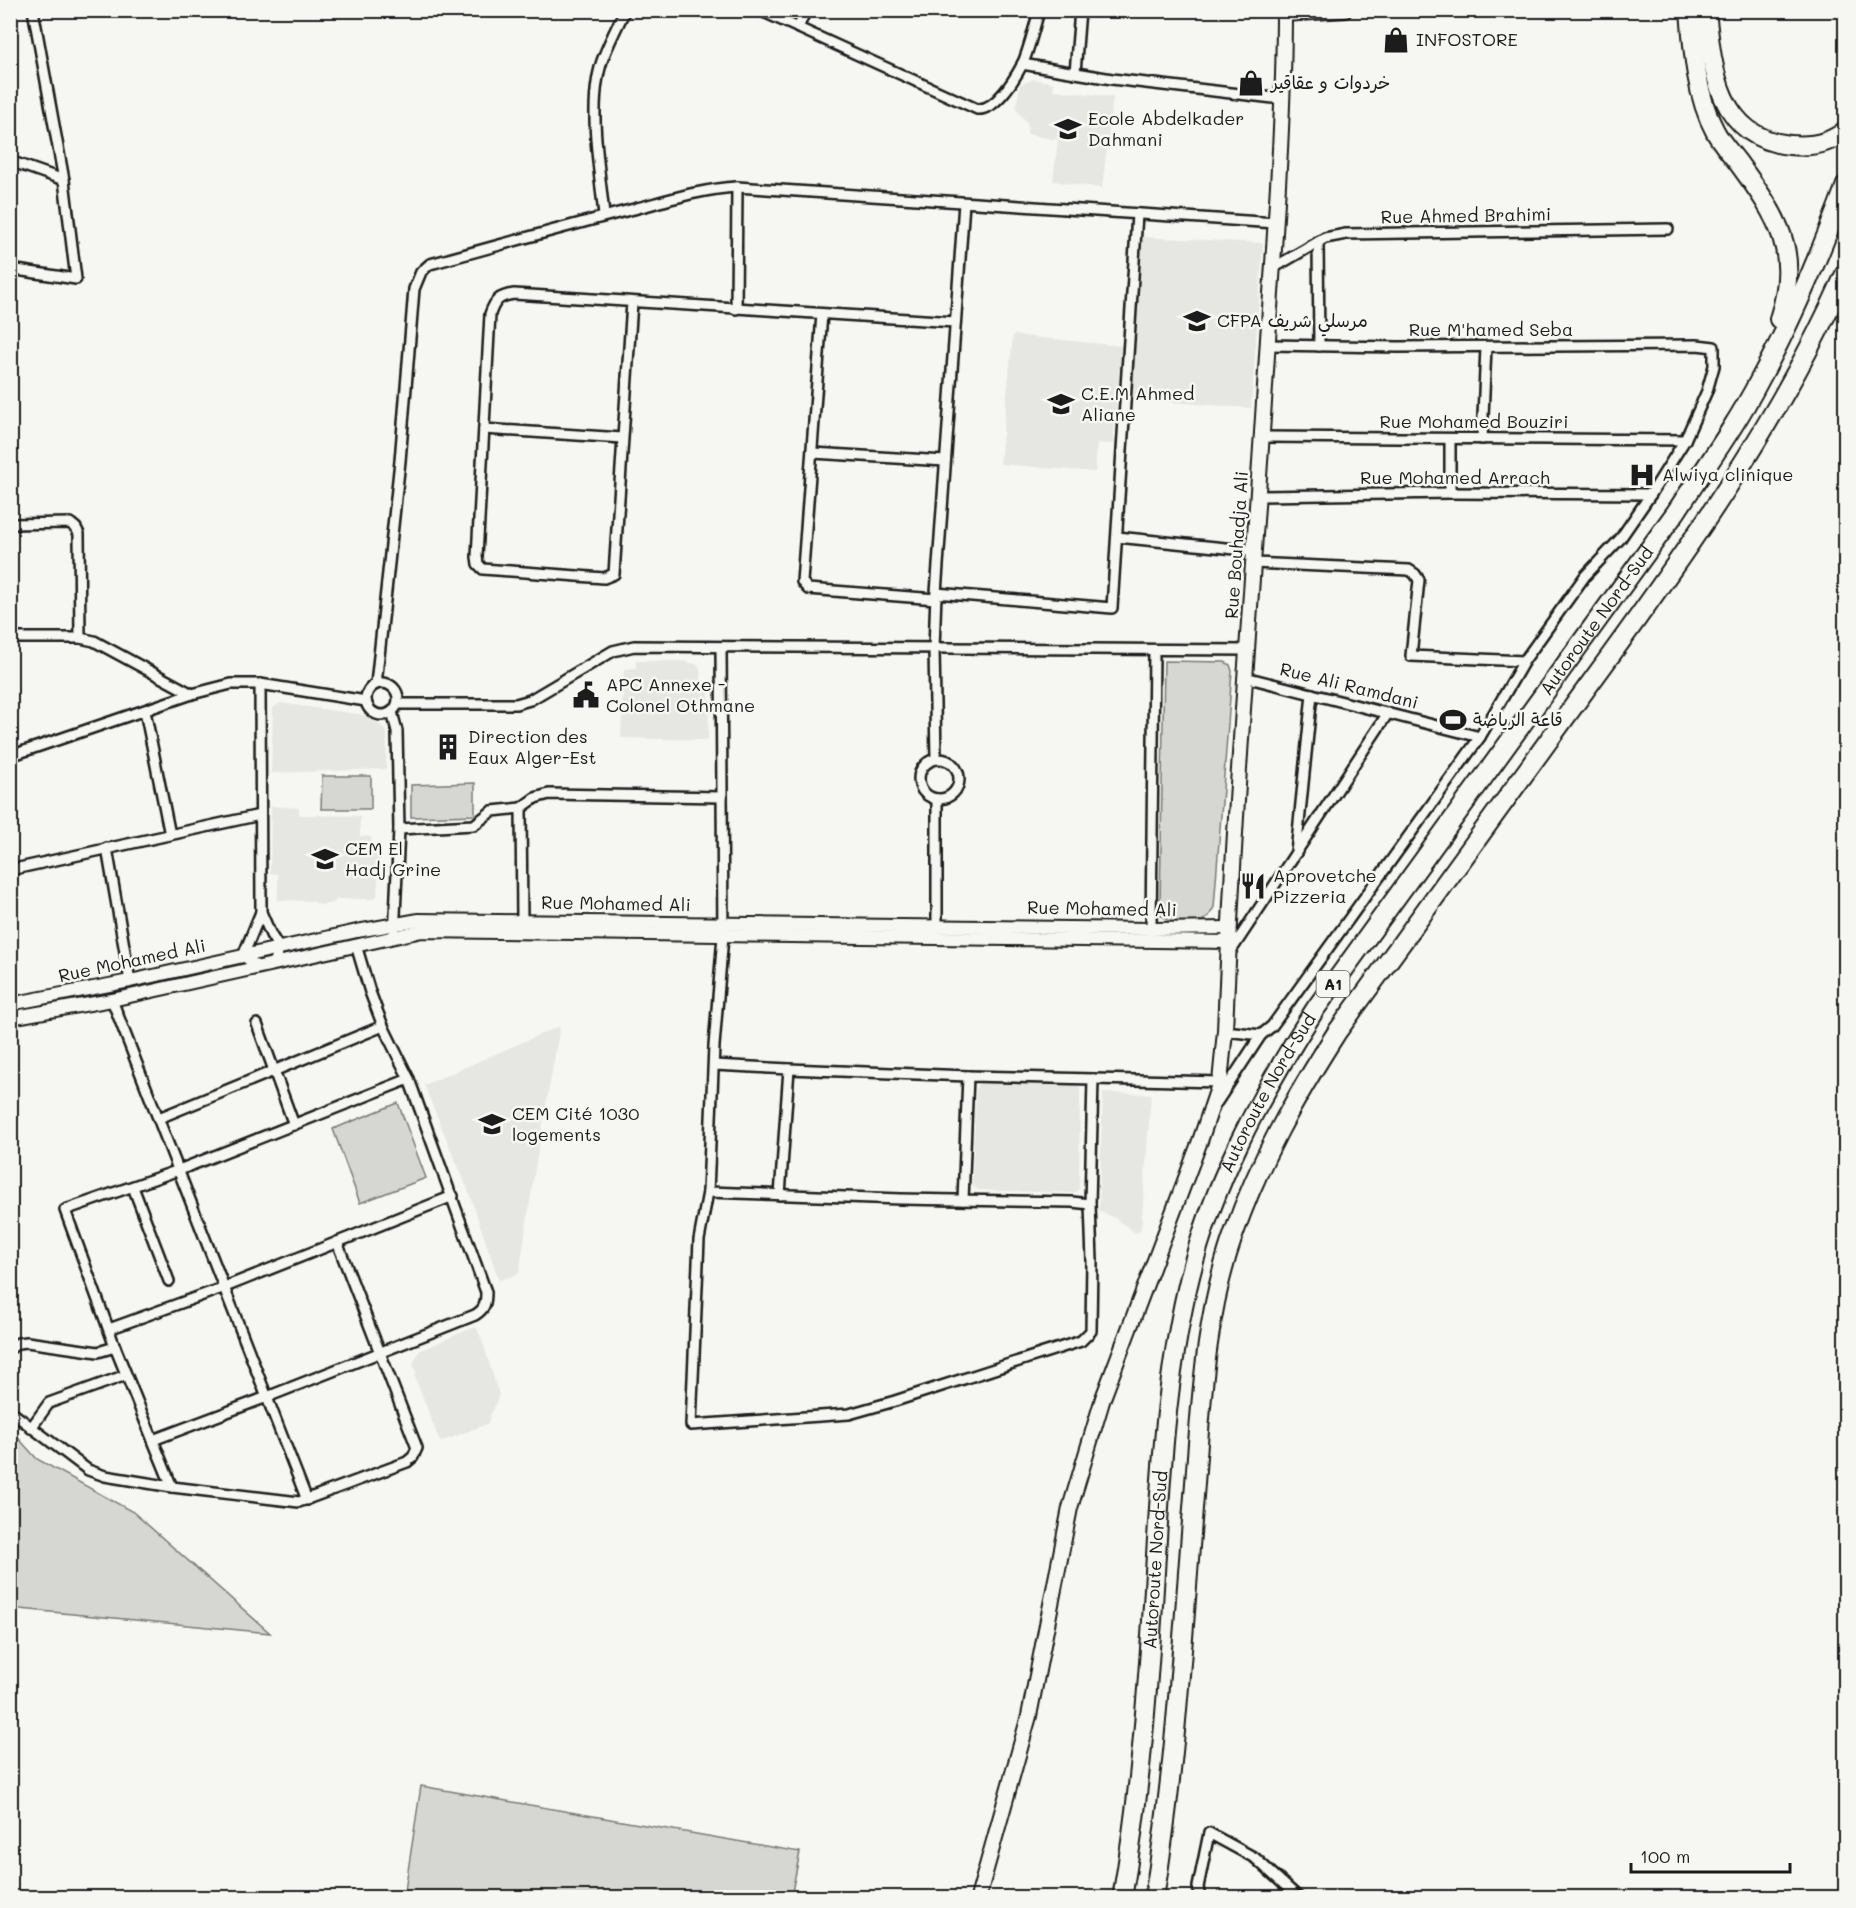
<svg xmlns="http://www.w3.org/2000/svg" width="1856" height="1908" viewBox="0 0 1856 1908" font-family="Mali,'Playpen Sans Arabic',sans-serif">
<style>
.built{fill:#e6e6e2}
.green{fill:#d6d6d2;stroke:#797977;stroke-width:1.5}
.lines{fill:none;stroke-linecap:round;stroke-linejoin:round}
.minor-casing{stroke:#1c1c1c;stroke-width:14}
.tertiary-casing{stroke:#1c1c1c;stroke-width:16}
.secondary-casing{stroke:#1c1c1c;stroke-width:18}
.motorway-casing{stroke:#1c1c1c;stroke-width:22}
.minor{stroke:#f6f6f2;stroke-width:9}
.tertiary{stroke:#f6f6f2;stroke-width:12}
.secondary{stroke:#f6f6f2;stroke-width:14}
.motorway{stroke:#f6f6f2;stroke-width:18}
.labels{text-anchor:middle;stroke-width:5;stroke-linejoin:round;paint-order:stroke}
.shield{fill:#f6f6f2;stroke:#5d5d5c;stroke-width:1.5}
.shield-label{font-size:16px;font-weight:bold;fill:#1c1c1c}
.poi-label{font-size:18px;fill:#1c1c1c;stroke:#f6f6f2;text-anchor:start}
.street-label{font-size:18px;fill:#1c1c1c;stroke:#f6f6f2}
</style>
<rect width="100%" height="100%" fill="#f6f6f2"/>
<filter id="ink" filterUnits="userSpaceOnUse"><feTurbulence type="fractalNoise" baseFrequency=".0167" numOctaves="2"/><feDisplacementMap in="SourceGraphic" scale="12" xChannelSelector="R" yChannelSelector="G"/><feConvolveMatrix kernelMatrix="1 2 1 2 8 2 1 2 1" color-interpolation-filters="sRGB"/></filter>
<g filter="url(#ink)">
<g class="built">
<polygon points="1033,79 1054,83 1053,90 1113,97 1102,188 1053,181 1058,140 1027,134 1028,124 1016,109 1020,85"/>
<polygon points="1143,237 1263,243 1251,408 1130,399"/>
<polygon points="1013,335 1122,346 1113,444 1097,443 1095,472 1000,464"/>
<polygon points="636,661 682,661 696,664 700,669 702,689 709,689 708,740 621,738 624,669 636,668"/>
<polygon points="280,703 363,715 370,718 385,729 387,733 386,769 271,773 273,708"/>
<polygon points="271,806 299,808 299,815 360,816 360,836 371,837 371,844 380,845 377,896 372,899 337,899 333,903 322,905 312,901 278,900 278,874 270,873"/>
<polygon points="560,1026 536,1162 519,1274 499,1280 468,1190 424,1085"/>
<polygon points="983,1082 1075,1084 1080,1087 1079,1187 1077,1191 1074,1193 979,1190 974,1187 972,1185 976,1089 978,1084"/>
<polygon points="1103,1093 1151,1094 1141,1230 1136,1233 1115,1218 1099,1211"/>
<polygon points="472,1328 477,1328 482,1340 499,1395 487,1424 440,1442 414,1375 417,1374 413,1364 419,1351"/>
</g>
<g class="green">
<path d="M1164,661L1225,662L1230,665L1232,671L1214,907C1212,910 1211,913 1209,916C1198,927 1172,925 1161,916L1160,908Z"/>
<polygon points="322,776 371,776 371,809 321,809"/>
<polygon points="475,783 475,815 411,817 411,785"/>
<polygon points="398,1103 426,1178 360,1203 333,1129"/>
<polygon points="11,1430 37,1459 133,1512 270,1633 20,1609 11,1605 10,1480 12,1479 10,1477"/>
<polygon points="421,1786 800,1852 791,1897 404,1897"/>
</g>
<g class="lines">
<g class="minor-casing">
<g id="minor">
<path d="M759,10L977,109C995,111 1014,80 1022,65C1029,50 1033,31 1038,15L1037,10"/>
<polyline points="798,28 806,10"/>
<polyline points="1022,64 1112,79 1282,99"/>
<polyline points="1075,73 1080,10"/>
<polyline points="10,161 64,180"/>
<path d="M604,216C600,170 587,106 602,61C608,44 617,27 625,10"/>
<polyline points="1318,242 1319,346"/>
<polyline points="1273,268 1325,238 1346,234 1668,229"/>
<polyline points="10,269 76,279 64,180 33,10"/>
<path d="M632,302L614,574L604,578L483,569L478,564L477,557L490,314C495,300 499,296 514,294L955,322"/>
<polyline points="736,309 737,187"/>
<polyline points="822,314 802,582 808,589 936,599"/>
<polyline points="484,429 622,438"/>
<polyline points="1263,437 1685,440"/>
<polyline points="1450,439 1450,493"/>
<polyline points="1482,439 1486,347"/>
<polyline points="813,453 945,461"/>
<polyline points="1259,496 1450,493 1651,494"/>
<polyline points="10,524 70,523 76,528 79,534 80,638"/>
<polyline points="1117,537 1255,551"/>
<polyline points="1254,563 1409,570 1415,574 1419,580 1411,656 1524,661"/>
<polyline points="936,593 1112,608 1137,214"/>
<polyline points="10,638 80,638 94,641 192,694"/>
<polyline points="721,648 723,936 714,1046 708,1192 699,1240 691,1425 849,1414 895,1401 1081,1341 1091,1331 1092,1261 1090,1204 1093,1079"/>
<polyline points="1245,677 1480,737"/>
<circle cx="382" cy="699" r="16"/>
<polyline points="260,684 261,912"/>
<path d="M376,684L400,461L414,289L421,272L430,264C497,246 563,227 630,210C665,201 701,189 737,187L1276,223"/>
<polyline points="398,704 516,704 530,700 613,651 634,646 1247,650"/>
<polyline points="145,711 170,835"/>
<polyline points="392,712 397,731 399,829 394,937"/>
<polyline points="10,756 192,694 231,684 260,684 366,701"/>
<polyline points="936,759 934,649 936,593 964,203"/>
<circle cx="939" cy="779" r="20"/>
<polyline points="937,799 937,925"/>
<polyline points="521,808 522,921"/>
<polyline points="399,829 474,825 492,811 521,808 535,798 549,794 722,797"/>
<polyline points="107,848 130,981"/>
<polyline points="1296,853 1312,694"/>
<polyline points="10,870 260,815"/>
<polyline points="1151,929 1154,651"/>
<polyline points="1229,954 1388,713"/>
<polyline points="258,967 243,956 261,912 271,935 279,948 274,964"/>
<polyline points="112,1000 307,1500"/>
<polyline points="257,1024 294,1125"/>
<polyline points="1225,1031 1261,1035"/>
<polyline points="714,1065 789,1069 780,1195"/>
<polyline points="789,1069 968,1076"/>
<polyline points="1217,1102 1261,1035 1272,1026 1480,737 1524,661 1585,576 1620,539 1651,494 1685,440 1707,391 1714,366 1714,347 1697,345 1398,347 1268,345"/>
<polyline points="159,1118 383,1026"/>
<polyline points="133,1187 169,1281"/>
<polyline points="708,1192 901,1199 1072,1202 1090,1204"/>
<polyline points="963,1200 968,1076 1220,1082"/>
<polyline points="109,1329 225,1287 453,1196"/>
<polyline points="10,1349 18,1343 27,1342 98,1352 115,1347"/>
<polyline points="10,1411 88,1470 105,1476 172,1487 299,1502 407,1462 413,1457 417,1448 337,1242"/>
<polyline points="31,1428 49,1403 126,1375"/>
<path d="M153,1440L267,1397L475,1315C485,1309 486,1303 486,1292L409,1079L383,1026L370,992L356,945"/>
<polyline points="172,1487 115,1347 65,1210 179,1170 409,1079"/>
<polyline points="1200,1898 1198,1887 1209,1833 1255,1858 1299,1898"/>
</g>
</g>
<g class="tertiary-casing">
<g id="tertiary">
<polyline points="10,1004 130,981 357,931 419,920 1151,929 1230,928"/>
<polyline points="10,1018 112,1000 422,931 1230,942"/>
</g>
</g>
<g class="secondary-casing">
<g id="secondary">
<polyline points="1284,14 1345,10"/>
<path d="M978,1898L1029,1716L1070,1508L1103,1398L1200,1141L1220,1082L1225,1031C1234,800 1254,569 1268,339C1275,230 1284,120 1284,10"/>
</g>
</g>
<g class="motorway-casing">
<g id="motorway">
<path d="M1690,10C1693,49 1696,96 1715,131C1721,143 1731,153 1739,164C1778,217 1801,252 1779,319"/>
<path d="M1706,10C1712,68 1718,138 1790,145C1811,147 1830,144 1846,130"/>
<path id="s1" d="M1122,1898C1137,1815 1144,1732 1150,1649C1159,1529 1160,1407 1187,1289C1210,1187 1260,1095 1316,1008L1676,512C1704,469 1735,427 1759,381C1793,319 1821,252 1846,185"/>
<path d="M1154,1898C1176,1765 1183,1630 1194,1496C1201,1409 1204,1317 1234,1233C1259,1161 1296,1096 1337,1032C1420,918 1503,804 1586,689C1683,557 1779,423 1846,272"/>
</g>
</g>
<use href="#minor" class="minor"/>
<use href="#tertiary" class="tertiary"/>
<use href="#secondary" class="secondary"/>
<use href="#motorway" class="motorway"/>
</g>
</g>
<defs>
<g id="shop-bare" transform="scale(2.07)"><path d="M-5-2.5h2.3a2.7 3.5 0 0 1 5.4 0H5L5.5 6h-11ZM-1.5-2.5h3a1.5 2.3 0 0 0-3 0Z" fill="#1c1c1c" stroke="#f6f6f2" stroke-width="2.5" paint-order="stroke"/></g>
<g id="school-bare" transform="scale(2.07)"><path d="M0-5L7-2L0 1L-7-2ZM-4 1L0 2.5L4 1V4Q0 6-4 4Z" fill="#1c1c1c" stroke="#f6f6f2" stroke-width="2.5" paint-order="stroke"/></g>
<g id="university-bare" transform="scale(2.07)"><path d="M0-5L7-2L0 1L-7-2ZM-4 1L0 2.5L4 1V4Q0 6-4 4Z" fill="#1c1c1c" stroke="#f6f6f2" stroke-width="2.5" paint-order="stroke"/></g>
<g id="hospital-bare" transform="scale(2.07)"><path d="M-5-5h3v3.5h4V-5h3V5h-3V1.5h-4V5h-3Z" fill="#1c1c1c" stroke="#f6f6f2" stroke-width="2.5" paint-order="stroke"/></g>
<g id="civic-bare" transform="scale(2.07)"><path d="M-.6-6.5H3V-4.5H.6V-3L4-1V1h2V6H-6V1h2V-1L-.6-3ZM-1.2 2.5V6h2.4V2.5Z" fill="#1c1c1c" stroke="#f6f6f2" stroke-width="2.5" paint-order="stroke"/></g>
<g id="stadium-bare" transform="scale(2.07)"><path d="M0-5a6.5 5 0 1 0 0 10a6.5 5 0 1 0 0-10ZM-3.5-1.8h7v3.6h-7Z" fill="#1c1c1c" stroke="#f6f6f2" stroke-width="2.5" paint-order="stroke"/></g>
<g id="building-bare" transform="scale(2.07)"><path d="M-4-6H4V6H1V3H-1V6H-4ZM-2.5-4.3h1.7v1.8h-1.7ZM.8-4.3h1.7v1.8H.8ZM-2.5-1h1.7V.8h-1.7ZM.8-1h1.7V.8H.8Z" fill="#1c1c1c" stroke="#f6f6f2" stroke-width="2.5" paint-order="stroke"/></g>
<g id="restaurant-bare" transform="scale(2.07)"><path d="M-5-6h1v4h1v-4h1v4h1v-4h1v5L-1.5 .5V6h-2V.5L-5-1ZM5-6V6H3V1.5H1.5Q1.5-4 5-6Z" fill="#1c1c1c" stroke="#f6f6f2" stroke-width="2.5" paint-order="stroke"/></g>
</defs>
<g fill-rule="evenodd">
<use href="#shop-bare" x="1396" y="40"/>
<use href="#shop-bare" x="1251" y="83"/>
<use href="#school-bare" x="1068" y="129"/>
<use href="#university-bare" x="1197" y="321"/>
<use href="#school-bare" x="1061" y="404"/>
<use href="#hospital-bare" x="1642" y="475"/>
<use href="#civic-bare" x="586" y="695"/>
<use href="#stadium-bare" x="1453" y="720"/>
<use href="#building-bare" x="448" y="747"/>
<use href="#school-bare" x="325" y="859"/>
<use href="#restaurant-bare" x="1253" y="886"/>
<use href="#school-bare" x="492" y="1124"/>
</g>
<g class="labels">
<rect class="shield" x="1316.5" y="971" width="33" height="26" rx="4.5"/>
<g class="shield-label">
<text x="1333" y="990">A1</text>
</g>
<g class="poi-label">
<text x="1416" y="46">INFOSTORE</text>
<text x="1271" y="89">خردوات و عقاقير</text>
<text x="1088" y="125">Ecole Abdelkader<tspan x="1088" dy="21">Dahmani</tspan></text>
<text x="1217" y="327">CFPA مرسلي شريف</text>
<text x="1081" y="400">C.E.M Ahmed<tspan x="1081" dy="21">Aliane</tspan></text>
<text x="1662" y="481">Alwiya clinique</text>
<text x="606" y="691">APC Annexe -<tspan x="606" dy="21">Colonel Othmane</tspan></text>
<text x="1473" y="726">قاعة الرياضة</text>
<text x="468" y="743">Direction des<tspan x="468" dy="21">Eaux Alger-Est</tspan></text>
<text x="345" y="855">CEM El<tspan x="345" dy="21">Hadj Grine</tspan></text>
<text x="1273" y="882">Aprovetche<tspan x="1273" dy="21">Pizzeria</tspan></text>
<text x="512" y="1120">CEM Cité 1030<tspan x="512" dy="21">logements</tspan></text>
</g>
<g class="street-label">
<text transform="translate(1466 216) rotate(-1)" y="6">Rue Ahmed Brahimi</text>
<text x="1491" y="336">Rue M'hamed Seba</text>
<text x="1474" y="428">Rue Mohamed Bouziri</text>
<text x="1455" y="484">Rue Mohamed Arrach</text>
<text transform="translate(1237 545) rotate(-86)" y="6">Rue Bouhadja Ali</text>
<text dy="6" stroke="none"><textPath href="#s1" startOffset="1402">Autoroute Nord-Sud</textPath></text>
<text transform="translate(1349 686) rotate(14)" y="6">Rue Ali Ramdani</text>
<text transform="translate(616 904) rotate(1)" y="6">Rue Mohamed Ali</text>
<text transform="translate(1102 909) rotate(1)" y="6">Rue Mohamed Ali</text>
<text transform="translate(132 961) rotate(-12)" y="6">Rue Mohamed Ali</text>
<text dy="6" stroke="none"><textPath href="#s1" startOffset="826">Autoroute Nord-Sud</textPath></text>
<text dy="6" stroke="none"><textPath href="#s1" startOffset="340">Autoroute Nord-Sud</textPath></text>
</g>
</g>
<rect width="1856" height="1908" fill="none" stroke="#f6f6f2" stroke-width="36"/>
<rect x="18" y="18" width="1820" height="1872" fill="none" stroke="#1c1c1c" stroke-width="2" filter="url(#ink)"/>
<path d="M1631 1863v9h159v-9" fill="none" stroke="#1c1c1c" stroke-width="3"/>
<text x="1640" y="1863" font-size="18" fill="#1c1c1c" stroke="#f6f6f2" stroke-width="4.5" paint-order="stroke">100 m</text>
</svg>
